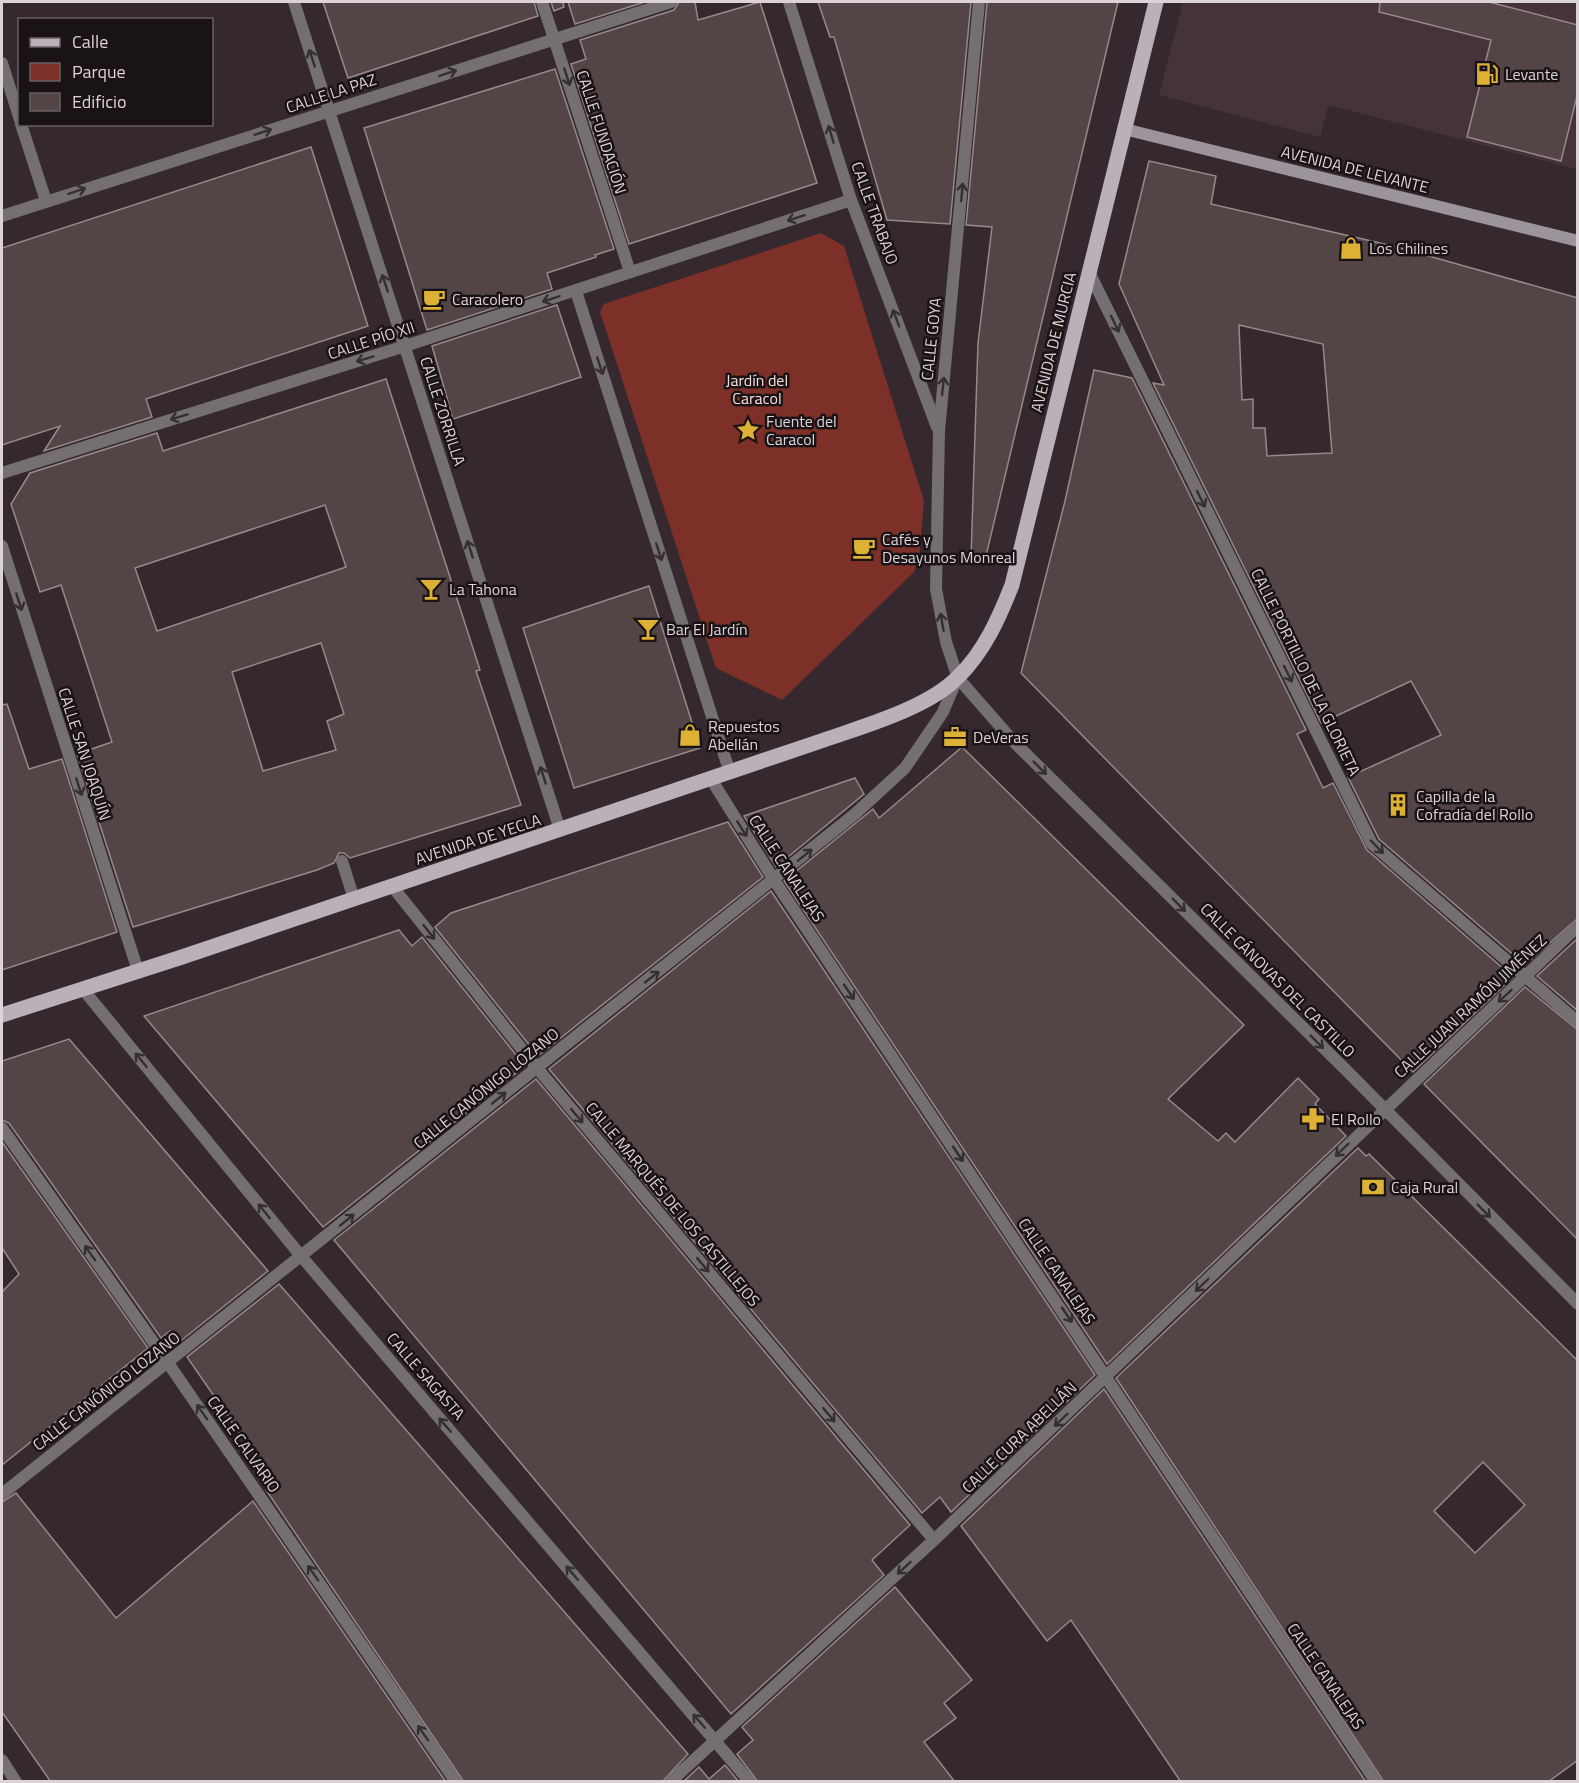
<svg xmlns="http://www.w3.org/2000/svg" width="1579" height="1783" viewBox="0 0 1579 1783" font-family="'Titillium Web',sans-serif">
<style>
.built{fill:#44333b}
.green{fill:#7c3028}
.building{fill:#534446;stroke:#98888a;stroke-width:1.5;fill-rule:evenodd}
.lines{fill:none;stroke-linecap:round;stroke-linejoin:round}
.pedestrian{stroke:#746f73;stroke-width:12}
.minor{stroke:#746f73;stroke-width:12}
.secondary{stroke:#9c949b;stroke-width:12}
.primary{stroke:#bab0b9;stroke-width:15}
.oneway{stroke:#342f32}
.labels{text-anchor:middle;stroke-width:5;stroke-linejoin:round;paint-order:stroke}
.poi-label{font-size:16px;fill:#dbd3d7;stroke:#191316;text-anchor:start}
.street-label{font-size:16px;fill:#dbd3d7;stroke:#191316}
.park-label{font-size:16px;fill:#f7dcd8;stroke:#191316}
</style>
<rect width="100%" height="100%" fill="#35292f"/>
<polygon class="built" points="1183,2 1577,2 1577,169 1328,105 1320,137 1159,95"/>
<polygon class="green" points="821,233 844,246 924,501 919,558 914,572 782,700 716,668 600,312 604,304"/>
<g class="building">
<polygon points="323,2 534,2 538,16 348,78"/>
<polygon points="551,2 563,2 564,7 554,11"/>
<polygon points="568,2 645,2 575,24"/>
<polygon points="679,2 695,2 698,20 760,2 817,183 629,244 571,64 586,59 580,40 674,10"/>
<polygon points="818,2 971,2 950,224 887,220 834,37 830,37"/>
<polygon points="987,2 1118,2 985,560 971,558 978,343 992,227 966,225"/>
<polygon points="1380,2 1489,2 1578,25 1578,92 1561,161 1467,137 1491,40 1379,12"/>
<polygon points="555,69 614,249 595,255 596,257 547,273 552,289 427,330 364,128"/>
<polygon points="311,147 368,326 146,399 152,417 44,451 60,426 2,445 2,248"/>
<path d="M1149,161L1216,176L1211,204L1393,246L1578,298V918L1525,965L1379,839L1348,777L1441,735L1411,681L1321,723L1153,383L1164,385L1119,284ZM1239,325L1323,344L1332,453L1267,456L1265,428H1253V399L1242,400Z"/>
<polygon points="557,305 581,377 453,419 432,346"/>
<polygon points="1094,370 1132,378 1306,730 1297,734 1323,788 1333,783 1367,850 1513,977 1413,1072 1021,673 1065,501"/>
<path d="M386,379L480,670L476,671L521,805L350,858L344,853H339L334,863L317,870L133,927L77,754L112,742L61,585L40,592L11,504L30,473L157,433L163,451ZM325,505L346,567L157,631L135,568ZM321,643L344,714L327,721L336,750L263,771L232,672Z"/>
<polygon points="649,586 700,748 574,788 523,628"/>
<polygon points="7,704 29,769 62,759 117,932 2,970 2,705"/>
<polygon points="962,747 1244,1025 1168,1099 1218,1141 1226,1133 1235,1142 1298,1078 1319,1099 1315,1104 1346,1136 1107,1364 784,881 873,809 879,818"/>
<polygon points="855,778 864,794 776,867 744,816"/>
<polygon points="728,822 763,877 538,1056 435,927 451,913"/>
<polygon points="771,891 1095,1375 951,1512 940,1497 922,1513 549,1069"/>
<polygon points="399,930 412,946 422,937 525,1066 323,1227 144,1016"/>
<polygon points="1578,938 1578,1011 1537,976"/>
<polygon points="1525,987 1578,1030 1578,1240 1424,1084"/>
<polygon points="69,1039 268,1271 178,1343 170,1331 161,1338 9,1123 2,1120 2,1061"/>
<polygon points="536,1079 910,1525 872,1560 884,1575 731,1714 334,1240"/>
<polygon points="2,1142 148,1348 2,1465 2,1292 19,1274 2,1248"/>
<path d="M1358,1148L1366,1156L1369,1154L1578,1361V1760L1548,1782H1384L1116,1378ZM1483,1462L1525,1505L1475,1553L1434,1511Z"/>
<polygon points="279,1284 688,1754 662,1782 464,1782 266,1490 274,1483 187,1357"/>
<polygon points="1104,1389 1366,1782 1181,1782 1071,1620 1047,1641 961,1526"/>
<polygon points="16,1493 116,1618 253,1501 446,1782 51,1782 2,1712 2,1502"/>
<polygon points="895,1587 972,1680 944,1703 956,1718 924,1742 955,1782 758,1782 737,1754 753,1740 742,1727"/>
<polygon points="725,1765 739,1782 683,1782 699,1767 709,1779"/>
</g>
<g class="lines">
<polyline class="pedestrian" points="342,861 354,899"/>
<g class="minor">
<polyline points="294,2 560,830"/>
<polyline points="542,2 630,272"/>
<polyline points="789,2 851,200 937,427"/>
<polyline points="979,2 939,431 936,589 946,642 958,678 1013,741 1349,1073 1578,1304"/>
<polyline points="2,63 20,120"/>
<polyline points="21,124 46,201"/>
<polyline points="2,216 671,2"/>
<polyline points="1089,272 1372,844 1578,1022"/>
<polyline points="576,291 730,773"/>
<polyline points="2,473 405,346 851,200"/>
<polyline points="2,546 138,971"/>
<polyline points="711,779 774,880 1376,1782"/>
<polyline points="392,886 537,1068 934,1540"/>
<polyline points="82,988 301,1256 750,1782"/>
<polyline points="2,1128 168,1363 456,1782"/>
<polyline points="2,1494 855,814 905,768 943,712 957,679"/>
<polyline points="2,1760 16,1782"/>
<polyline points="670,1782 934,1540 1578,926"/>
</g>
<polyline class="secondary" points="1124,129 1578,241"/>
<path class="primary" d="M2,1015L182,957L824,740C864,726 928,708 958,677C984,652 999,618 1012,585L1156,2"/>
</g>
<defs><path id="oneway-shaft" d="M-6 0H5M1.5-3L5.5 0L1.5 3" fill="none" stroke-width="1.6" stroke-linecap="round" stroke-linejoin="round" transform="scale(1.5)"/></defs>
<g class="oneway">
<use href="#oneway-shaft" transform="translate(312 58) rotate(-108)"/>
<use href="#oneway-shaft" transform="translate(448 73) rotate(-18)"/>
<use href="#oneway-shaft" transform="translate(567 77) rotate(72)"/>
<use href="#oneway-shaft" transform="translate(263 132) rotate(-18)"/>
<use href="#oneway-shaft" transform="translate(831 134) rotate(-107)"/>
<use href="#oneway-shaft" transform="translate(77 191) rotate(-18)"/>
<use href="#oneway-shaft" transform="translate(962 192) rotate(-85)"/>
<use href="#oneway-shaft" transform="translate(796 218) rotate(162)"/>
<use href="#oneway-shaft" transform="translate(385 283) rotate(-108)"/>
<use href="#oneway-shaft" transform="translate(551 299) rotate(162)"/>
<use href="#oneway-shaft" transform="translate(896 318) rotate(-111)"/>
<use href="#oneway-shaft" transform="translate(1115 324) rotate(64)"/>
<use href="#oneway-shaft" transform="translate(365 359) rotate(163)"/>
<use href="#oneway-shaft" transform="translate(600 366) rotate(72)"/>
<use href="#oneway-shaft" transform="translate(943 386) rotate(-84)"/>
<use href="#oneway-shaft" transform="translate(179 417) rotate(163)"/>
<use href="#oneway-shaft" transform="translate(1201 499) rotate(64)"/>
<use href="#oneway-shaft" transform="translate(470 549) rotate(-108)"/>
<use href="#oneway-shaft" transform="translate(659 552) rotate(72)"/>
<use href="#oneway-shaft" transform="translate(19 602) rotate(72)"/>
<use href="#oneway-shaft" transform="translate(942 622) rotate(-100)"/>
<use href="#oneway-shaft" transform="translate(1288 674) rotate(64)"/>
<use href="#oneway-shaft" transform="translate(1040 768) rotate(45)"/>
<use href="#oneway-shaft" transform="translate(543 775) rotate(-108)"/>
<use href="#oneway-shaft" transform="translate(79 787) rotate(72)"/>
<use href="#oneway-shaft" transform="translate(742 829) rotate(58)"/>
<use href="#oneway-shaft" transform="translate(1377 847) rotate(46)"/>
<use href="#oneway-shaft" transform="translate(805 855) rotate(-39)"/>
<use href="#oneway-shaft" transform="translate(1179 905) rotate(45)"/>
<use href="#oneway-shaft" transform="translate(429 932) rotate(52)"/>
<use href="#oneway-shaft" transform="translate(652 977) rotate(-38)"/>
<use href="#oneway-shaft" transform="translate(849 992) rotate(56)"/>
<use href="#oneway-shaft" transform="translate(1505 996) rotate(137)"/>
<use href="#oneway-shaft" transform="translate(1317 1042) rotate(45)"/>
<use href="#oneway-shaft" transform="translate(141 1060) rotate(-129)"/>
<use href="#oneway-shaft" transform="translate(499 1098) rotate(-39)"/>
<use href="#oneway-shaft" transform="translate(577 1116) rotate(50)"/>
<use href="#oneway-shaft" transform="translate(1342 1150) rotate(136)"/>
<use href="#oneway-shaft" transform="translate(958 1154) rotate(56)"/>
<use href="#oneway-shaft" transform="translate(264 1211) rotate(-129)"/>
<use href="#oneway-shaft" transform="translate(1484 1211) rotate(45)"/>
<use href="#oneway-shaft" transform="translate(347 1220) rotate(-39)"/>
<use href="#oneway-shaft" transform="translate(90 1253) rotate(-125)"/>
<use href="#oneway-shaft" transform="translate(703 1265) rotate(50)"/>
<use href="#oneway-shaft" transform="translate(1202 1285) rotate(136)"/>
<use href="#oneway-shaft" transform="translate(1067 1315) rotate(56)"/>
<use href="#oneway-shaft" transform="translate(202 1412) rotate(-125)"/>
<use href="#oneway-shaft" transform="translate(829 1415) rotate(50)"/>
<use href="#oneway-shaft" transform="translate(1061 1420) rotate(136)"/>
<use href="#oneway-shaft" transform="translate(445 1425) rotate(-131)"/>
<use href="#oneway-shaft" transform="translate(904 1568) rotate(137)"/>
<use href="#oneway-shaft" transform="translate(313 1573) rotate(-125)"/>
<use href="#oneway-shaft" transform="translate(572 1573) rotate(-131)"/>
<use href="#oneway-shaft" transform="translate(699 1721) rotate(-131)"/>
<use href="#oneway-shaft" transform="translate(423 1733) rotate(-125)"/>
</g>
<defs>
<g id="fuel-bare" transform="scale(1.8)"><path d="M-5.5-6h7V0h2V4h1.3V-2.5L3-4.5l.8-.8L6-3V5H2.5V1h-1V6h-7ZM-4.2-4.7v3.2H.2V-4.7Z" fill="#ddb133" stroke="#191316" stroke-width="2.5" paint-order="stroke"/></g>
<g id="shop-bare" transform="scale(1.8)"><path d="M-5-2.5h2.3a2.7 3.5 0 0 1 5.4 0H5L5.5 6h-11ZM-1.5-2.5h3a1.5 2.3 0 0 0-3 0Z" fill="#ddb133" stroke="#191316" stroke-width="2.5" paint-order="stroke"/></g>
<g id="cafe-bare" transform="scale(1.8)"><path d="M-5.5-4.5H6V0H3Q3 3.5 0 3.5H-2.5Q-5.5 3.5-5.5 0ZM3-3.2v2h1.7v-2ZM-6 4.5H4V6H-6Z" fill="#ddb133" stroke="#191316" stroke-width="2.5" paint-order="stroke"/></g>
<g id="sight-bare" transform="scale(1.8)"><path d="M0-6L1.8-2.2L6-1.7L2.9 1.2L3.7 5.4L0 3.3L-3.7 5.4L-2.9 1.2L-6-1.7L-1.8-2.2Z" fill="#ddb133" stroke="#191316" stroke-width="2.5" paint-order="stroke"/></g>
<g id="bar-bare" transform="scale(1.8)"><path d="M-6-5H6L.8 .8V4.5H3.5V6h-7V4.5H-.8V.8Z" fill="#ddb133" stroke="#191316" stroke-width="2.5" paint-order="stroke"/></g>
<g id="office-bare" transform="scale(1.8)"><path d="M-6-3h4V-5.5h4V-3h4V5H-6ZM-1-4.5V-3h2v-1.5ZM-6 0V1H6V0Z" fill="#ddb133" stroke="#191316" stroke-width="2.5" paint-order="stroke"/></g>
<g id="building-bare" transform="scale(1.8)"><path d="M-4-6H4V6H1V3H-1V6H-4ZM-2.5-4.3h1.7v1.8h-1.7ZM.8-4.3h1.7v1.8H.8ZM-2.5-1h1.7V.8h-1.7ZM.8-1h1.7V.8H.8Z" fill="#ddb133" stroke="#191316" stroke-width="2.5" paint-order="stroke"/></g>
<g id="pharmacy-bare" transform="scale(1.8)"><path d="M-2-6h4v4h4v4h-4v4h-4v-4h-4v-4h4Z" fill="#ddb133" stroke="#191316" stroke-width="2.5" paint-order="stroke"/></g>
<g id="bank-bare" transform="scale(1.8)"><path d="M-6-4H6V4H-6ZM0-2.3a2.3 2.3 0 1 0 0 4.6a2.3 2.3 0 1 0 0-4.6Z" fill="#ddb133" stroke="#191316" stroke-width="2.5" paint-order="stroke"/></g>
</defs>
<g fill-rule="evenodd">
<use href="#fuel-bare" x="1487" y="74"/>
<use href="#shop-bare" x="1351" y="248"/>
<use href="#cafe-bare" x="434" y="299"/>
<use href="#sight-bare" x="748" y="430"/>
<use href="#cafe-bare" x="864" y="548"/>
<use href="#bar-bare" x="431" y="589"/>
<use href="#bar-bare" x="648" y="629"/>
<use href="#shop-bare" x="690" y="735"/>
<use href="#office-bare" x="955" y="737"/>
<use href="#building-bare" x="1398" y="805"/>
<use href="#pharmacy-bare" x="1313" y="1119"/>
<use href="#bank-bare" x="1373" y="1187"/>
</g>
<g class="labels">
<g class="poi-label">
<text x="1505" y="80">Levante</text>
<text x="1369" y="254">Los Chilines</text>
<text x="452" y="305">Caracolero</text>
<text x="766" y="427">Fuente del<tspan x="766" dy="18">Caracol</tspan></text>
<text x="882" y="545">Cafés y<tspan x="882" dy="18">Desayunos Monreal</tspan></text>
<text x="449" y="595">La Tahona</text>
<text x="666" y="635">Bar El Jardín</text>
<text x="708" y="732">Repuestos<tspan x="708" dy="18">Abellán</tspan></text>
<text x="973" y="743">DeVeras</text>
<text x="1416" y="802">Capilla de la<tspan x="1416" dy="18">Cofradía del Rollo</tspan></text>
<text x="1331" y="1125">El Rollo</text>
<text x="1391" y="1193">Caja Rural</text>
</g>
<g class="street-label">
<text transform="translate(331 93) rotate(-18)" y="6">CALLE LA PAZ</text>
<text transform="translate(602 132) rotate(72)" y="6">CALLE FUNDACIÓN</text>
<text transform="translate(1355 169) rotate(14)" y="6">AVENIDA DE LEVANTE</text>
<text transform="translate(875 213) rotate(70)" y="6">CALLE TRABAJO</text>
<text transform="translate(931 339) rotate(-84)" y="6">CALLE GOYA</text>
<text transform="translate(371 340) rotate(-18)" y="6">CALLE PÍO XII</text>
<text transform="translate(1053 342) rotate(-76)" y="6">AVENIDA DE MURCIA</text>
<text transform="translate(443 411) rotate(72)" y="6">CALLE ZORRILLA</text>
<text transform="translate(1306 672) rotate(64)" y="6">CALLE PORTILLO DE LA GLORIETA</text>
<text transform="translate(85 754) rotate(72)" y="6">CALLE SAN JOAQUÍN</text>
<text transform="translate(478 839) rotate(-18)" y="6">AVENIDA DE YECLA</text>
<text transform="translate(787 868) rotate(57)" y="6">CALLE CANALEJAS</text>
<text transform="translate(1278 980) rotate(45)" y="6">CALLE CÁNOVAS DEL CASTILLO</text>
<text transform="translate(1470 1006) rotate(-43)" y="6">CALLE JUAN RAMÓN JIMÉNEZ</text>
<text transform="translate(486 1088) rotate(-39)" y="6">CALLE CANÓNIGO LOZANO</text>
<text transform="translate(673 1204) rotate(50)" y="6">CALLE MARQUÉS DE LOS CASTILLEJOS</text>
<text transform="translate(1057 1271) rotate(56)" y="6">CALLE CANALEJAS</text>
<text transform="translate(426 1376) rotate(49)" y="6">CALLE SAGASTA</text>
<text transform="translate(106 1391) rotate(-38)" y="6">CALLE CANÓNIGO LOZANO</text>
<text transform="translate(1019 1437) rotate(-44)" y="6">CALLE CURA ABELLÁN</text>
<text transform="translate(244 1444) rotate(55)" y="6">CALLE CALVARIO</text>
<text transform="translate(1326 1676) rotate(56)" y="6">CALLE CANALEJAS</text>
</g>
<g class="park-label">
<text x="757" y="386">Jardín del<tspan x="757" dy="18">Caracol</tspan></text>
</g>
</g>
<rect width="1579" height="1783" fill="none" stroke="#dbd3d7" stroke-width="6"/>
<rect x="18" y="18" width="195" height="108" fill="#191316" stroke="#676063" stroke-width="1.5"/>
<rect x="30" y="38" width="30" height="9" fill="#bab0b9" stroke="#676063" stroke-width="1.5"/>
<text x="72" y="48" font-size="18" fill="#dbd3d7">Calle</text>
<rect x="30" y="63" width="30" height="18" fill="#7c3028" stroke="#676063" stroke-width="1.5"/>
<text x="72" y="78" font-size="18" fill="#dbd3d7">Parque</text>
<rect x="30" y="93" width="30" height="18" fill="#534446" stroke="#676063" stroke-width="1.5"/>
<text x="72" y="108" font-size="18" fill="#dbd3d7">Edificio</text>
</svg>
